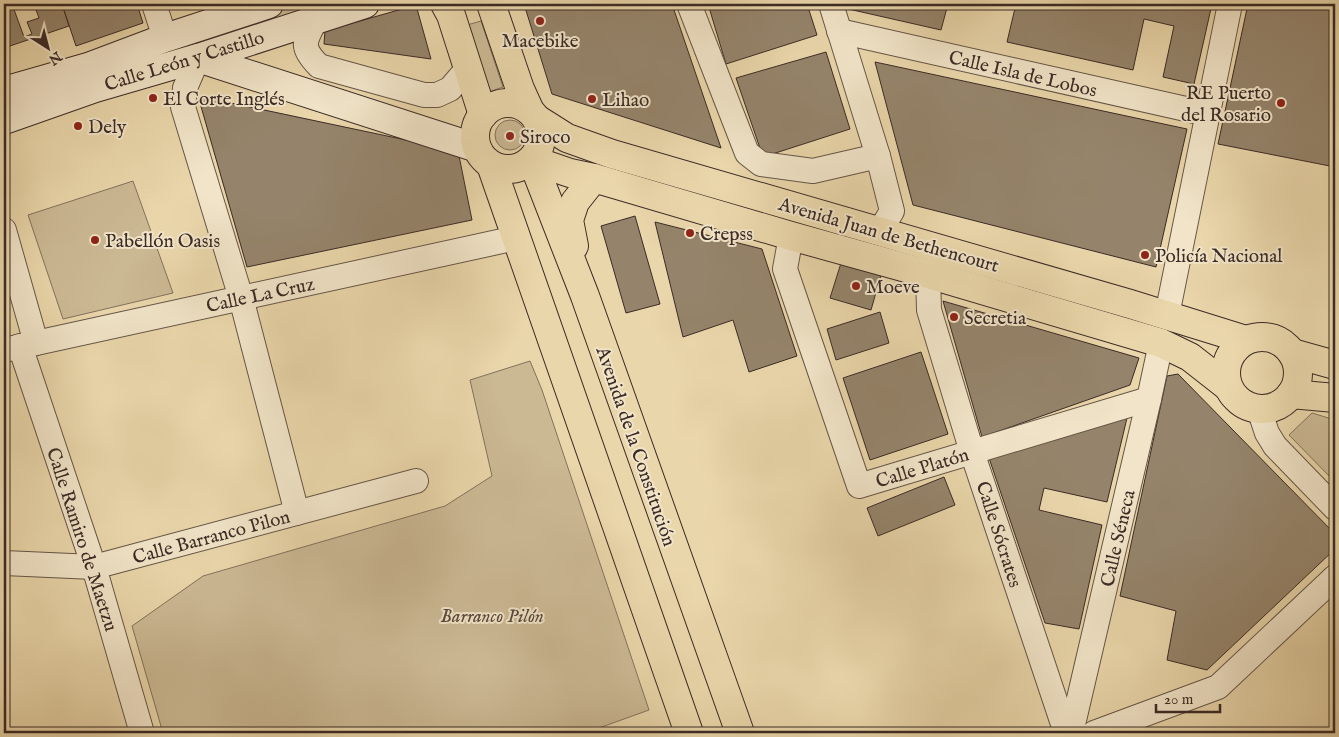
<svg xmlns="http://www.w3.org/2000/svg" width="1339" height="737" viewBox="0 0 1339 737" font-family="'IM FELL English',serif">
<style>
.green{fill:#cbb994;stroke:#83725d}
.building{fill:#95846b;stroke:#3b2b26}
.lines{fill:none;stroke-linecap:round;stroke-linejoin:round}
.street-casing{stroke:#665647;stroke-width:26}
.secondary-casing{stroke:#3b2b26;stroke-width:30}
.primary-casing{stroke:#3b2b26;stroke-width:30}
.street{stroke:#f1e4c8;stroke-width:24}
.secondary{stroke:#f1e4c8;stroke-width:28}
.primary{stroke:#e9d6aa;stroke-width:28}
.poi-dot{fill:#8f2418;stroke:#f1e4c8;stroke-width:2}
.labels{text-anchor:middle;stroke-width:4;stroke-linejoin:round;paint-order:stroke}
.poi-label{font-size:19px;fill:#3b2b26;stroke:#f1e4c8;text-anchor:start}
.street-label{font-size:19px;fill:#3b2b26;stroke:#f1e4c8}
.park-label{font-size:19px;font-style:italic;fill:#58473c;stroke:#f1e4c8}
</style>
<rect width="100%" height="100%" fill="#e9d6aa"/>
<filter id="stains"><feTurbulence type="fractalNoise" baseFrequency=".004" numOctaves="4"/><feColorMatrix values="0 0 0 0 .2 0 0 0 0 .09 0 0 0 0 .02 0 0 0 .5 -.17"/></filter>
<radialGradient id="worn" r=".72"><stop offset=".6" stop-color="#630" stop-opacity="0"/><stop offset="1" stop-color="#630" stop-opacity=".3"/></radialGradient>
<g class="green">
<polygon points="298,4 330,4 99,80 97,71"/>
<polygon points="481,21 503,87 489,92 467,25"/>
<circle cx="510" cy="135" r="15"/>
<polygon points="133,181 173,293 63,319 28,215"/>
<polygon points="530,361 542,390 649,710 585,733 163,733 132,626 203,576 445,506 492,476 470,380"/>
<polygon points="1312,413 1335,420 1335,482 1289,435"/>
</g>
<g class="building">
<polygon points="4,4 12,4 24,37 32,34 27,22 39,18 34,4 62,4 69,26 4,48"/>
<polygon points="62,4 137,4 143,23 76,46"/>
<polygon points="524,4 672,4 721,148 552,94"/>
<polygon points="708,4 807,4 817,35 726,64"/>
<polygon points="843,4 948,4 941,30 844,8"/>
<polygon points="1016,4 1212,4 1194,84 1163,77 1174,26 1144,19 1133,70 1007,42"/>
<polygon points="1248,4 1335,4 1335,167 1218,144"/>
<polygon points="416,5 431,59 324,44 325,31"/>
<polygon points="826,52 850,129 763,157 736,78"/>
<polygon points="875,62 1187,129 1156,267 913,205"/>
<polygon points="198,96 458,151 472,220 247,267"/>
<polygon points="635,216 660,304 626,313 601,226"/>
<polygon points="655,222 762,249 797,356 749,372 733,320 683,337"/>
<polygon points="841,263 881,275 871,310 830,298"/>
<polygon points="943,301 1139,358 1130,385 982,437"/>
<polygon points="880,312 889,343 836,360 827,329"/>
<polygon points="921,352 948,434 870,460 843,378"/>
<polygon points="1178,374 1335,534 1335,549 1207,670 1167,660 1176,611 1120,596 1167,376"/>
<polygon points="1127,418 1107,502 1044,488 1039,510 1102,525 1079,629 1045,623 989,458"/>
<polygon points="944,477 955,505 878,536 867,508"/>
</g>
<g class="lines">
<g class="street-casing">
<g id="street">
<polyline points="154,4 165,38"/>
<polyline points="689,4 747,153 761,164 813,171 878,156"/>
<polyline points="831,4 878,156 892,211 886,221 879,230"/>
<path d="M316,19C305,41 299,46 319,66L424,95H437L450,89L468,68"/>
<polyline points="839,31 1208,114"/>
<polyline points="198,58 185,88 183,107 241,298 297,513"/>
<polyline points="4,230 36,343"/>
<polyline points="791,236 785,269 859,486 1149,399"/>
<polyline points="928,274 929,310 972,452 1066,733"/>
<polyline points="1167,315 1230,4"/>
<polyline points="20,346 94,567 142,733"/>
<polyline points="4,350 516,238"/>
<polyline points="1259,409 1267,433 1275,446 1335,508"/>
<polyline points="4,563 94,567 416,481"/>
<polyline points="1071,733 1149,399 1161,343"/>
<polyline points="1094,733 1218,687 1335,577"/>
</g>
</g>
<g class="secondary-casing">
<g id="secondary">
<polyline points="198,58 477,148"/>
<polyline points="4,91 88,67 165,38 269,4"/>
<polyline points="4,120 95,88 198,58 365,4"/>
</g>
</g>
<g class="primary-casing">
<g id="primary">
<polyline points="445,4 451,15 483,115"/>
<polyline points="491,4 520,89 530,111"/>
<circle cx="508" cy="136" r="33"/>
<polyline points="537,119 567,138 612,154 1130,304 1246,340"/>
<polyline points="532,160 570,173 594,178 791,236 928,274 1161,343 1190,357 1227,386"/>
<polyline points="532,160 585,296 740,733"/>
<polyline points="491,165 689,733"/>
<polyline points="574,246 569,220 575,202 594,178"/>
<circle cx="1262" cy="373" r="36"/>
<polyline points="1292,353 1335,365"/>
<polyline points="1291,394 1335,398"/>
</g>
</g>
<use href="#street" class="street"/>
<use href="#secondary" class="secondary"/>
<use href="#primary" class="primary"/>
</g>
<g class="poi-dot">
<circle cx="540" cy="21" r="5"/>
<circle cx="153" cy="98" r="5"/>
<circle cx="592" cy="99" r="5"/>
<circle cx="1281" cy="103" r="5"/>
<circle cx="78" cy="126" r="5"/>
<circle cx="510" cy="136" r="5"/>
<circle cx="690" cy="233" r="5"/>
<circle cx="95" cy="240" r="5"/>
<circle cx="1145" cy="255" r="5"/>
<circle cx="856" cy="286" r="5"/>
<circle cx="954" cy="317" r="5"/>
</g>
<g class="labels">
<g class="poi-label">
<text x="540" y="47" text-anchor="middle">Macebike</text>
<text x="1271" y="99" text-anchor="end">RE Puerto<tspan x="1271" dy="22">del Rosario</tspan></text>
<text x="163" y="105">El Corte Inglés</text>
<text x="602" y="106">Lihao</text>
<text x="88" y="133">Dely</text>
<text x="520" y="143">Siroco</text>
<text x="700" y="240">Crepss</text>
<text x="105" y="247">Pabellón Oasis</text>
<text x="1155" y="262">Policía Nacional</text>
<text x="866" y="293">Moeve</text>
<text x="964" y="324">Secretia</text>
</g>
<g class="street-label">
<text transform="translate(184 60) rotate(-17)" y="7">Calle León y Castillo</text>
<text transform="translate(1023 73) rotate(13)" y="7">Calle Isla de Lobos</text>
<text transform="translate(889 234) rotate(16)" y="7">Avenida Juan de Bethencourt</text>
<text transform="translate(260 294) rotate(-12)" y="7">Calle La Cruz</text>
<text transform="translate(637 446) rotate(71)" y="7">Avenida de la Constitución</text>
<text transform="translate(922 467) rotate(-17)" y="7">Calle Platón</text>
<text transform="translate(1000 534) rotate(72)" y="7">Calle Sócrates</text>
<text transform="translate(211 536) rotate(-15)" y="7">Calle Barranco Pilon</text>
<text transform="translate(1117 538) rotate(-77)" y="7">Calle Séneca</text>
<text transform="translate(83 539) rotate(72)" y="7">Calle Ramiro de Maetzu</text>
</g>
<g class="park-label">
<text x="492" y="622">Barranco Pilón</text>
</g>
</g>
<rect width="1339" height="737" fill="none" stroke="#e9d6aa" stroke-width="20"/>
<rect x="5" y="5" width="1329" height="727" fill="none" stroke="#3b2b26" stroke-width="2.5"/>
<rect x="10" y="10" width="1319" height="717" fill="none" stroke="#3b2b26"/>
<g transform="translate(48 48) rotate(144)" stroke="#f1e4c8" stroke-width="4" paint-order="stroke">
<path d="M0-4L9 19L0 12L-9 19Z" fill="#3b2b26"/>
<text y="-8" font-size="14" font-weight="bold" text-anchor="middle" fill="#3b2b26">N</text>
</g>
<path d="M1156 704v8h64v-8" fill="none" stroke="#3b2b26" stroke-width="2.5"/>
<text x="1164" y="704" font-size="15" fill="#3b2b26" stroke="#f1e4c8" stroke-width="4" paint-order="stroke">20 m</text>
<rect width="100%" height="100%" filter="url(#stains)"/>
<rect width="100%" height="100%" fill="url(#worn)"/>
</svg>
